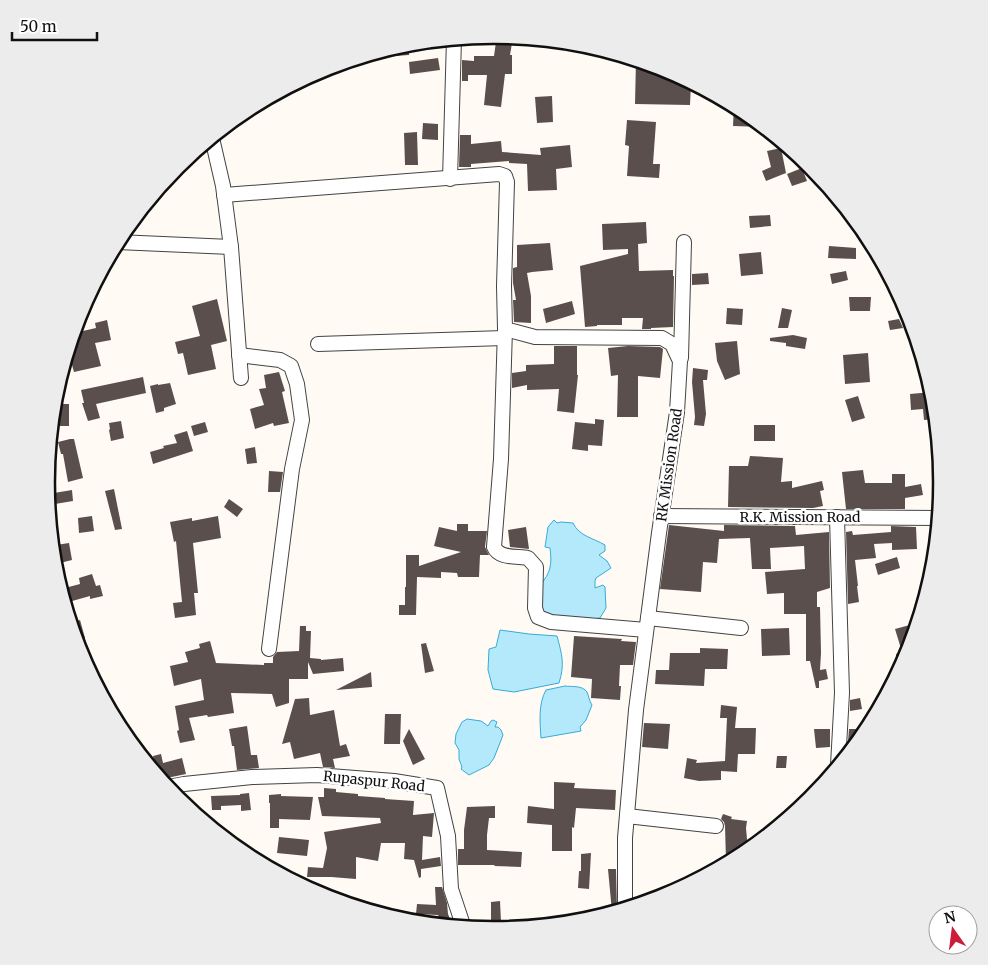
<svg xmlns="http://www.w3.org/2000/svg" width="988" height="965" viewBox="0 0 988 965" font-family="Merriweather,serif">
<style>
.water{fill:#b4e9fb;stroke:#35acd8}
.building{fill:#5a4f4c}
.lines{fill:none;stroke-linecap:round;stroke-linejoin:round}
.street-casing{stroke:#434343;stroke-width:16}
.street{stroke:#fff;stroke-width:14}
.labels{text-anchor:middle;stroke-width:5;stroke-linejoin:round;paint-order:stroke}
.street-label{font-size:14px;fill:#101010;stroke:#fff}
.rim{fill:none;stroke:#101010;stroke-width:2.5}
</style>
<rect width="100%" height="100%" fill="#fffbf4"/>
<g class="water">
<path d="M554,520L557,523L561,522L573,523C579,536 593,538 605,545V551L599,555L607,561L611,568L596,578L595,581V588L603,585L605,587L606,608L600,618L584,620L552,618L540,612V585C551,573 552,564 550,548L545,547L548,527Z"/>
<path d="M500,630L529,634L557,636C562,655 565,664 559,683L514,692L493,689L488,670L489,649L496,647Z"/>
<path d="M565,686C572,687 582,685 587,692C589,696 589,701 592,705L586,720L580,727L581,731L541,738C540,723 538,704 546,690Z"/>
<polygon points="467,719 481,721 488,726 491,721 493,720 497,722 495,727 498,727 501,730 503,735 494,758 489,765 469,775 461,769 462,767 459,759 459,750 455,743 456,734 462,722"/>
</g>
<g class="building">
<polygon points="497,35 513,37 510,55 512,55 512,74 505,74 501,107 484,105 487,75 468,75 468,81 462,81 462,60 474,61 474,56 494,56"/>
<polygon points="409,43 409,55 395,56 394,47"/>
<polygon points="438,58 440,70 410,74 409,62"/>
<polygon points="636,60 666,69 691,83 690,105 635,104"/>
<polygon points="552,96 553,122 537,123 535,97"/>
<polygon points="734,106 743,111 763,127 733,126"/>
<polygon points="627,120 656,122 653,164 660,164 659,178 627,176 629,146 625,145"/>
<polygon points="423,123 438,124 438,140 422,139"/>
<polygon points="417,132 418,165 405,165 404,133"/>
<polygon points="460,135 471,135 471,144 501,141 502,152 541,155 540,148 570,145 572,167 556,169 557,190 528,191 527,164 509,163 509,161 471,164 471,167 459,167"/>
<polygon points="781,148 786,173 766,181 762,171 771,167 767,151"/>
<polygon points="802,168 807,181 792,186 787,174"/>
<polygon points="770,215 771,226 750,228 749,216"/>
<polygon points="646,222 647,243 638,244 639,271 673,270 673,276 674,276 673,327 651,328 651,329 642,329 643,318 622,318 622,325 597,325 597,326 585,327 580,266 628,254 628,249 603,250 602,224"/>
<polygon points="550,243 553,270 532,272 532,270 532,272 527,273 531,296 531,323 514,322 513,300 516,300 513,283 513,268 517,267 517,245"/>
<polygon points="829,246 856,248 856,259 828,258"/>
<polygon points="761,252 763,274 741,276 739,254"/>
<polygon points="846,271 848,280 832,284 830,274"/>
<polygon points="708,273 709,284 692,285 692,274"/>
<polygon points="849,297 871,297 870,311 850,311"/>
<polygon points="217,299 227,341 211,345 216,369 188,375 183,353 178,354 175,342 200,336 192,306"/>
<polygon points="572,301 575,314 546,323 543,309"/>
<polygon points="727,308 743,309 742,325 726,324"/>
<polygon points="782,308 792,310 788,328 778,328"/>
<polygon points="899,319 903,328 890,330 888,321"/>
<polygon points="107,320 111,340 95,343 101,366 74,372 70,358 66,359 74,333 96,328 95,323"/>
<polygon points="793,335 807,338 805,349 786,346 786,343 770,341 770,338"/>
<polygon points="737,341 740,374 725,380 717,361 715,343"/>
<polygon points="554,346 577,346 577,375 578,375 574,413 557,411 559,389 527,390 527,385 512,388 512,373 526,371 526,365 554,364"/>
<polygon points="628,346 660,347 663,349 660,378 638,376 638,417 617,417 618,375 611,376 608,348"/>
<polygon points="868,353 870,382 845,384 843,355"/>
<polygon points="693,368 708,370 707,380 703,380 706,414 704,426 694,425 695,417 692,382"/>
<polygon points="279,372 285,391 282,392 289,423 274,426 273,423 255,429 250,409 264,405 259,389 266,388 264,375"/>
<polygon points="143,377 146,393 96,404 100,418 88,421 82,403 84,403 81,390"/>
<polygon points="170,383 176,404 164,408 164,411 156,413 150,386 158,384 158,385"/>
<polygon points="932,392 935,419 924,420 923,409 911,410 910,394"/>
<polygon points="858,396 865,418 852,422 845,400"/>
<polygon points="58,404 69,404 69,426 59,426"/>
<polygon points="595,419 604,420 602,446 588,445 588,451 572,449 575,422 595,424"/>
<polygon points="121,421 124,438 111,441 109,430 110,429 109,423"/>
<polygon points="205,422 208,432 194,436 191,426"/>
<rect x="754" y="425" width="21" height="16"/>
<polygon points="187,431 193,451 153,464 150,452 164,448 163,446 177,443 174,435"/>
<polygon points="70,439 74,439 83,478 68,482 63,454 61,454 58,442"/>
<polygon points="255,447 257,463 247,464 245,449"/>
<polygon points="750,456 783,458 781,482 792,481 792,488 822,481 824,490 820,491 823,506 813,508 728,507 729,466 748,466"/>
<polygon points="863,470 865,483 892,483 892,474 905,474 905,487 921,484 923,495 905,498 905,509 846,509 842,472"/>
<polygon points="269,471 283,472 280,492 268,492"/>
<polygon points="114,489 122,529 115,530 105,491"/>
<polygon points="72,490 73,501 49,505 48,494"/>
<polygon points="229,499 243,509 237,517 224,507"/>
<polygon points="92,516 94,531 79,533 78,518"/>
<polygon points="218,516 221,538 193,543 198,593 194,593 196,615 175,618 173,603 182,602 176,541 174,542 170,522 192,518 192,521"/>
<polygon points="457,524 468,524 468,531 487,531 485,547 489,555 480,555 479,577 458,577 457,573 441,572 441,578 417,577 416,615 399,615 399,605 405,605 405,587 406,587 406,555 419,555 419,566 461,552 434,546 439,527 457,531"/>
<polygon points="669,525 724,531 724,525 795,526 796,535 829,532 830,588 817,592 817,607 820,607 821,653 820,670 826,669 828,679 819,681 819,688 816,688 810,661 806,661 806,614 784,614 784,593 767,594 765,572 805,569 804,546 770,548 771,569 752,569 750,538 719,539 717,563 703,562 701,592 660,589"/>
<polygon points="891,526 916,527 917,549 892,550 892,543 874,544 876,558 855,560 858,586 857,586 859,602 848,604 846,532 852,531 853,535 891,532"/>
<polygon points="526,527 529,549 510,547 508,530"/>
<polygon points="69,543 72,560 60,563 56,545"/>
<polygon points="897,557 900,568 878,575 875,564"/>
<polygon points="92,574 96,586 100,585 103,596 90,599 90,596 65,603 61,589 80,584 79,578"/>
<polygon points="80,620 85,638 77,641 71,623"/>
<polygon points="917,623 907,654 899,669 896,654 902,652 895,629"/>
<polygon points="300,626 306,626 306,631 311,631 310,658 321,659 321,660 343,658 344,671 313,674 308,662 308,679 289,679 289,703 276,707 272,694 231,693 234,713 208,717 207,715 189,718 195,740 180,743 177,731 179,730 175,706 204,700 201,679 174,686 170,666 188,662 185,652 200,648 199,644 210,641 216,663 264,665 264,663 273,663 273,657 277,652 299,651"/>
<polygon points="789,628 790,655 762,656 761,629"/>
<polygon points="574,636 622,639 621,641 636,642 633,665 620,665 619,686 621,686 620,700 591,698 592,679 571,677"/>
<polygon points="426,643 434,671 425,673 421,644"/>
<polygon points="700,648 728,649 727,669 705,669 704,686 655,684 656,670 669,670 670,653 700,653"/>
<polygon points="371,672 372,687 336,690"/>
<polygon points="309,698 310,715 334,710 340,746 346,744 350,756 333,759 335,768 323,767 320,753 294,759 290,742 282,744 295,699"/>
<polygon points="860,698 862,709 850,711 850,700"/>
<polygon points="721,705 737,707 735,728 756,728 755,754 738,754 737,772 721,771 721,780 699,781 684,778 687,758 697,760 696,763 725,761 727,718 720,718"/>
<polygon points="385,714 401,714 400,744 384,744"/>
<polygon points="644,723 670,724 668,749 642,747"/>
<polygon points="247,726 251,755 257,755 259,768 237,770 234,746 232,746 229,729"/>
<polygon points="409,729 425,759 413,765 403,741"/>
<polygon points="814,729 830,729 830,747 816,748"/>
<polygon points="849,729 867,729 858,741 848,742"/>
<polygon points="161,754 163,763 182,758 186,774 162,779 157,774 153,756"/>
<polygon points="777,756 787,756 786,768 776,768"/>
<polygon points="554,782 575,783 574,788 616,790 615,810 576,808 574,828 572,827 572,851 552,851 552,825 527,823 528,806 554,809"/>
<polygon points="324,788 336,789 336,792 358,794 358,796 385,798 385,799 414,801 413,815 434,813 432,837 423,836 422,860 440,857 441,866 421,869 421,877 419,878 414,860 404,859 405,843 381,843 378,861 356,857 356,879 331,877 307,877 308,867 323,868 327,848 324,832 381,823 380,818 322,816 318,797 324,797"/>
<polygon points="249,793 251,810 241,811 241,805 221,806 221,810 212,810 211,796 240,795 240,794"/>
<polygon points="281,794 281,796 313,797 310,820 279,819 279,828 270,828 270,803 269,803 269,795"/>
<polygon points="495,806 495,818 489,818 487,835 487,850 522,852 521,867 494,866 495,865 458,865 458,849 464,849 464,830 467,807"/>
<polygon points="723,814 732,817 731,819 747,821 746,828 748,851 732,860 726,861 725,826 724,822 721,819"/>
<polygon points="279,837 309,840 307,856 277,853"/>
<polygon points="591,853 589,889 578,888 579,871 581,871 581,854"/>
<polygon points="608,869 616,869 617,911 612,912"/>
<polygon points="435,887 442,887 447,903 448,914 453,926 442,925 438,915 416,914 417,904 436,905"/>
<polygon points="500,901 501,922 491,922 491,902"/>
</g>
<g class="lines">
<g class="street-casing">
<g id="street">
<polyline points="212,138 223,186 231,247 241,378"/>
<polyline points="450,179 454,39"/>
<polyline points="224,195 499,174 505,176 507,182 504,286 505,329 535,337 662,338 672,344 680,361 677,412 659,533 636,710 625,838 625,908"/>
<polyline points="117,242 231,247"/>
<path d="M505,329L501,459L494,547C499,559 518,556 528,558L536,567L535,608L538,617L551,622L646,630"/>
<polyline points="318,344 504,338"/>
<polyline points="239,355 280,360 291,366 297,384 302,420 292,469 269,649"/>
<polyline points="681,358 684,242"/>
<polyline points="661,516 938,518"/>
<polyline points="837,517 842,693 838,765"/>
<polyline points="648,618 741,628"/>
<polyline points="168,787 184,784 252,777 317,775 394,781 437,788 448,836 451,889 463,925 466,927"/>
<polyline points="627,816 716,826"/>
</g>
</g>
<use href="#street" class="street"/>
</g>
<g class="labels">
<g class="street-label">
<text transform="translate(669 465) rotate(-82)" y="5">RK Mission Road</text>
<text x="800" y="522">R.K. Mission Road</text>
<text transform="translate(374 781) rotate(6)" y="5">Rupaspur Road</text>
</g>
</g>
<path d="M0 0H988V965H0ZM493 44H495A438 438 0 0 1 933 482V483A438 438 0 0 1 495 921H493A438 438 0 0 1 55 483V482A438 438 0 0 1 493 44Z" fill="#ececec" fill-rule="evenodd"/>
<path class="rim" d="M493 44H495A438 438 0 0 1 933 482V483A438 438 0 0 1 495 921H493A438 438 0 0 1 55 483V482A438 438 0 0 1 493 44Z"/>
<g transform="translate(953 930) rotate(346)"><circle r="24" fill="#ffffff" stroke="#9f9f9f"/>
<path d="M0-4L9 19L0 12L-9 19Z" fill="#cd1c3b"/>
<text y="-8" font-size="14" font-weight="bold" text-anchor="middle" fill="#101010">N</text>
</g>
<path d="M12 32v8h85v-8" fill="none" stroke="#101010" stroke-width="2.5"/>
<text x="20" y="32" font-size="15" fill="#101010" stroke="#ffffff" stroke-width="4" paint-order="stroke">50 m</text>
</svg>
